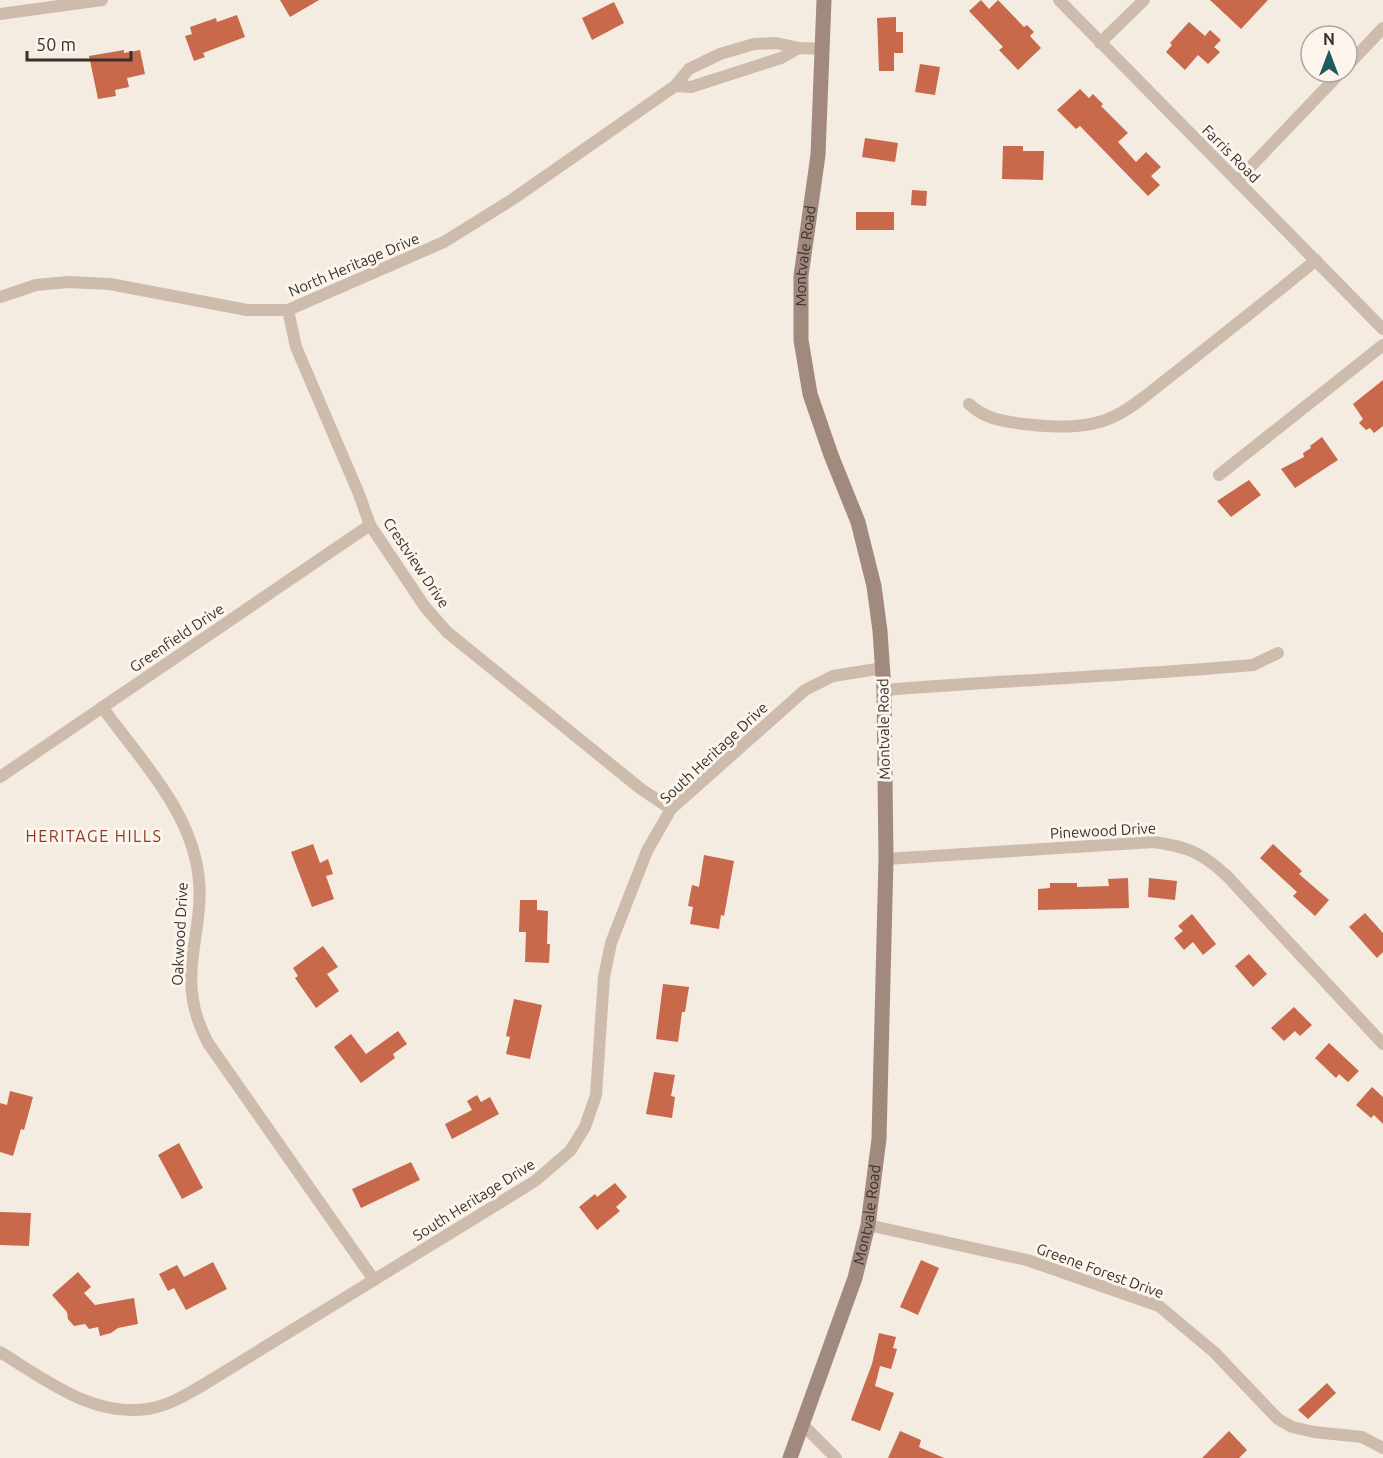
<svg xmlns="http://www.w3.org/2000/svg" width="1383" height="1458" viewBox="0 0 1383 1458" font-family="Ubuntu,sans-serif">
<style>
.building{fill:#c8694b}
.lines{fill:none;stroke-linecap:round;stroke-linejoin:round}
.street{stroke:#cdbbac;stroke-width:12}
.secondary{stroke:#a18a7d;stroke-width:15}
.labels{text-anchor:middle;stroke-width:6;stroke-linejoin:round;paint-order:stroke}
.street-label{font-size:15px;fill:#3b302b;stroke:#fbf5ee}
.neighbourhood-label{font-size:16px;letter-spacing:1.5px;fill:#8c3b22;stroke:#fbf5ee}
</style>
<rect width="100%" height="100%" fill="#f4ebe1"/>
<g class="building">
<polygon points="280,0 319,0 290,17"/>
<polygon points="981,0 989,9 998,0 1024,27 1027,25 1034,32 1030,36 1041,48 1018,70 999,50 1003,47 969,11"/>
<polygon points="1210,0 1268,0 1241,29"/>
<polygon points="614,2 624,23 592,40 582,18"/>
<polygon points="237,15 245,37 203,53 205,57 194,61 185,36 192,34 190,27 216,18 217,22"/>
<polygon points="896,17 896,32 903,32 903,53 894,53 894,71 879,71 877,18"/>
<polygon points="1189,22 1205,36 1210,30 1221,40 1214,47 1220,52 1208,64 1198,55 1185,70 1166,52 1172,45 1170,43"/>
<polygon points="124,50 124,53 140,50 145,74 127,78 129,87 115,90 116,96 98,99 89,56"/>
<polygon points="920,64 940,67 935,95 915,92"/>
<polygon points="1080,89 1089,98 1093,94 1103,104 1101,106 1128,133 1118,142 1136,162 1146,152 1161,167 1151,176 1160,185 1148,196 1080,126 1076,129 1057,110"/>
<polygon points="865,138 898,143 895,162 862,157"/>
<polygon points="1003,146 1023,146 1023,151 1044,151 1043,180 1002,179"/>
<polygon points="912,190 927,191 926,206 911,205"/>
<rect x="856" y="212" width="38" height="18"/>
<polygon points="1383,380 1383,426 1374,433 1370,428 1366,430 1359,423 1363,419 1353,404"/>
<polygon points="1322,437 1338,460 1295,488 1281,469 1304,457 1303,453 1311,448 1310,446"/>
<polygon points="1249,480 1261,495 1231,517 1217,501"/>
<polygon points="313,844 320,863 328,859 333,874 326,876 334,899 312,907 291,852"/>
<polygon points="1273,844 1302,871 1299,874 1329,900 1315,916 1293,896 1297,892 1260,858"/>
<polygon points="704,855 734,861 724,916 721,915 719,929 690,924 693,907 688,906 692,885 699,887"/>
<polygon points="1128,878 1129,908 1038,910 1038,889 1050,888 1050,883 1077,883 1077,887 1109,886 1108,879"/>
<polygon points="1149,878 1177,881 1175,900 1148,897"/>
<polygon points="520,900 537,900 537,910 548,911 547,944 550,944 549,963 525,962 526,932 519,932"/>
<polygon points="1365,913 1383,933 1383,952 1377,958 1349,927"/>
<polygon points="1192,914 1216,944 1203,955 1193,942 1184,950 1174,938 1183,931 1178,926"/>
<polygon points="323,946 338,967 327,974 339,991 316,1008 295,978 298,976 293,968"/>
<polygon points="1249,954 1267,974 1253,987 1235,966"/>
<polygon points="663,984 689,987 685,1012 682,1012 678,1042 656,1039"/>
<polygon points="514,999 542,1005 530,1059 506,1054 510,1037 506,1036"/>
<polygon points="1294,1007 1312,1025 1300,1036 1295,1031 1284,1041 1271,1028"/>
<polygon points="398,1031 407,1044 393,1054 395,1058 361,1083 334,1047 351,1034 366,1054"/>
<polygon points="1329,1043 1359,1071 1348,1082 1339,1074 1336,1078 1315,1058"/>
<polygon points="654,1072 675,1075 671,1096 675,1097 672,1118 646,1114"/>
<polygon points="1372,1087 1383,1097 1383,1124 1374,1115 1371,1118 1356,1105"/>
<polygon points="10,1091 33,1097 24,1130 21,1129 13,1156 0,1152 0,1103 7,1105"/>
<polygon points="477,1095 481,1102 490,1097 499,1114 452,1139 445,1124 472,1110 467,1101"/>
<polygon points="179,1143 203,1188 182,1199 158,1155"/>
<polygon points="411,1162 420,1180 361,1208 352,1189"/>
<polygon points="615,1183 627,1197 616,1207 620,1211 597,1230 579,1207 595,1194 597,1197"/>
<polygon points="0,1212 31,1213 29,1246 0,1245"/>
<polygon points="921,1260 939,1268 918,1315 900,1307"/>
<polygon points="213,1262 227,1289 186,1310 174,1288 168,1291 159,1274 177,1265 184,1277"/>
<polygon points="78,1272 91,1287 84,1293 95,1305 134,1298 138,1324 118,1328 111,1333 100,1336 98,1327 89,1329 85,1324 74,1326 68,1319 67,1312 52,1295"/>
<polygon points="879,1333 896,1337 893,1348 897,1349 891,1369 880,1366 875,1386 894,1393 880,1431 851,1420 872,1364"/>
<polygon points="1327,1383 1336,1393 1308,1419 1298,1410"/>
<polygon points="900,1431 921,1440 919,1447 944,1458 888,1458"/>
<polygon points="1229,1431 1247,1450 1239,1458 1202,1458"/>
</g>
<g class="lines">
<g class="street">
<polyline points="1059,0 1383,329"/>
<polyline points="0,14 102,0"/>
<polyline points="1100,43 1144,0"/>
<polyline points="1347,66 1383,28"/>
<polyline points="675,86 691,87 781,58 799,48"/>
<polyline points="1237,181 1341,72"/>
<polyline points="0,297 36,285 68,282 110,284 247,310 288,310 444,242 513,199 675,86 689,69 720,54 754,44 776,43 799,48 823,49"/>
<polyline points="288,310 296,347 359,494 370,525 425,607 447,632 641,789 671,809"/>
<path d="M969,404C985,419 1002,421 1023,424C1052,427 1085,430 1113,417C1136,406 1156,387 1176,372C1223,335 1270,298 1316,260"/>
<polyline points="1219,475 1383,345"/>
<path d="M884,690C1007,680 1130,676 1253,665L1278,653"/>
<path d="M102,707C140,759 194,814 199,881C203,921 186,960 193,1000C195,1015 201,1029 208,1043L374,1280"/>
<polyline points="0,777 370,525"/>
<path d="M886,859L1154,842C1188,847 1201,852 1227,876L1383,1044"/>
<polyline points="868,1225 1027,1260 1159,1306 1214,1352 1278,1419 1292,1427 1314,1432 1362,1437 1383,1448"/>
<path d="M0,1352C46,1380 92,1417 148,1409C168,1406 186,1395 203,1385L535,1181L570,1151L585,1127L596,1095L604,977L611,943L647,851L671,809L805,690L833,676L883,668"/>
<polyline points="803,1425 836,1458"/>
</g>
<path class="secondary" id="s1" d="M790,1458L855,1278L868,1225L879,1139L886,859L884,690L880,631L874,586L858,522L831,455L810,394L801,340V276L818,155L824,0"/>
</g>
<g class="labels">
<g class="street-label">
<text transform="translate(1231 154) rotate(45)" y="5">Farris Road</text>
<text dy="5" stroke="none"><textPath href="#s1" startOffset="1228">Montvale Road</textPath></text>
<text transform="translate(354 265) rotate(-23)" y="5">North Heritage Drive</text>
<text transform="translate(416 563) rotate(56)" y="5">Crestview Drive</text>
<text transform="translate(177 638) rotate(-34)" y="5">Greenfield Drive</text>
<text transform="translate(884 729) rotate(-91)" y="5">Montvale Road</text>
<text transform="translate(714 753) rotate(-43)" y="5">South Heritage Drive</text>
<text transform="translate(1103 831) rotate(-3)" y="5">Pinewood Drive</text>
<text transform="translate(180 934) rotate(-87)" y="5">Oakwood Drive</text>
<text transform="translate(474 1200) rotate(-32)" y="5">South Heritage Drive</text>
<text dy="5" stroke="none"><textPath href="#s1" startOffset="256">Montvale Road</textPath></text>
<text transform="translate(1100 1271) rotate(20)" y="5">Greene Forest Drive</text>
</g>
<g class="neighbourhood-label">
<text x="94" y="842">HERITAGE HILLS</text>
</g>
</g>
<g transform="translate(1329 54)"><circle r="28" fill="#fbf5ee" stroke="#aea6a0" stroke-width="1.5"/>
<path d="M0-4.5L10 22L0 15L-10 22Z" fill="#1f5a5e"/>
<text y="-9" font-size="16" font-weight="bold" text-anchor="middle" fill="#3b302b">N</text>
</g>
<path d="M27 51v9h104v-9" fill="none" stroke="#3b302b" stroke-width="3"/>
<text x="36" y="51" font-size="18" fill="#3b302b" stroke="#fbf5ee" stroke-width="4.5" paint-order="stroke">50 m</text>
</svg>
